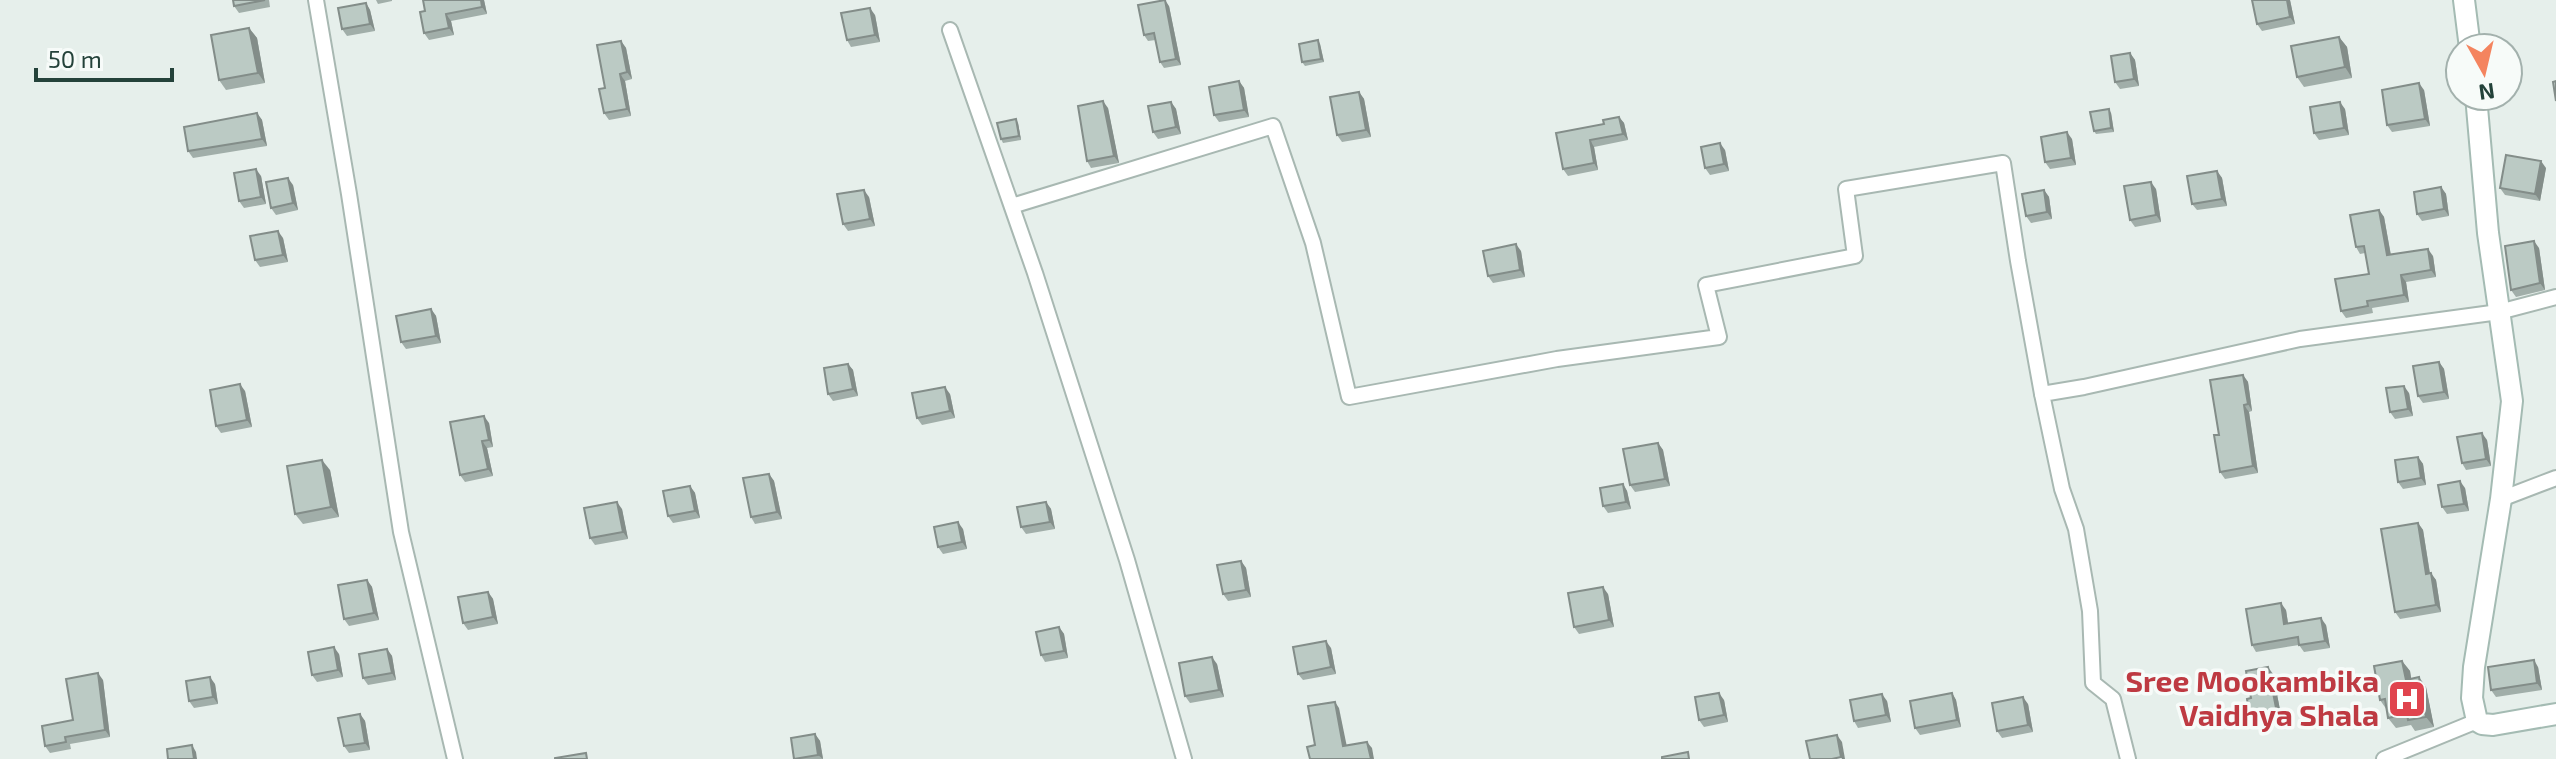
<svg xmlns="http://www.w3.org/2000/svg" width="2556" height="759" viewBox="0 0 2556 759" font-family="'Exo 2',sans-serif">
<style>
.lines{fill:none;stroke-linecap:round;stroke-linejoin:round}
.street-casing{stroke:#a8b8b2;stroke-width:18}
.secondary-casing{stroke:#a4bbb3;stroke-width:24}
.street{stroke:#fff;stroke-width:14}
.secondary{stroke:#fff;stroke-width:20}
.wall{fill:#a1aea9}
.shaded-wall{fill:#838d89}
.building{fill:#bbcac4;stroke:#838d89;stroke-width:2}
.labels{text-anchor:middle;stroke-width:7;stroke-linejoin:round;paint-order:stroke}
.health-label{font-size:30px;font-weight:bold;fill:#be3a42;stroke:#f7fbf9;text-anchor:end}
</style>
<rect width="100%" height="100%" fill="#e6efeb"/>
<g class="lines">
<g class="street-casing">
<g id="street">
<polyline points="316,0 349,194 401,532 455,759"/>
<polyline points="950,30 1035,273 1127,560 1184,759"/>
<polyline points="1012,206 1273,126 1313,243 1349,397 1557,359 1719,337 1706,285 1855,256 1846,189 2003,163 2018,261 2042,394"/>
<polyline points="2501,499 2556,478"/>
<polyline points="2128,759 2113,699 2093,683 2090,611 2076,529 2062,489 2042,394 2084,387 2300,339 2499,312 2556,297"/>
<polyline points="2384,759 2477,721"/>
</g>
</g>
<g class="secondary-casing">
<g id="secondary">
<polyline points="2464,0 2470,48"/>
<polyline points="2476,96 2488,233 2512,401 2501,499 2474,667 2472,698 2477,721 2482,724 2493,725 2556,714"/>
</g>
</g>
<use href="#street" class="street"/>
<use href="#secondary" class="secondary"/>
</g>
<g class="wall">
<polygon points="233,0 269,0 270,7 239,13 234,6"/>
<polygon points="376,0 392,0 392,1 378,4"/>
<polygon points="423,0 484,0 487,14 451,21 454,35 429,40 424,33 425,11"/>
<polygon points="2252,0 2290,0 2295,24 2262,31 2257,24"/>
<polygon points="366,3 370,10 375,31 347,36 342,29"/>
<polygon points="1169,6 1181,65 1164,68 1160,62 1156,40 1148,41 1144,35"/>
<polygon points="875,15 880,42 851,47 847,40"/>
<polygon points="249,28 257,38 265,83 226,90 219,80"/>
<polygon points="2339,37 2347,47 2352,78 2304,87 2297,77"/>
<polygon points="621,41 626,48 632,79 625,81 631,116 609,120 604,113 605,88"/>
<polygon points="1320,44 1324,62 1305,66 1302,62"/>
<polygon points="2130,53 2135,60 2139,86 2120,89 2115,82"/>
<polygon points="1239,81 1244,88 1249,117 1219,122 1214,115"/>
<polygon points="2424,90 2430,126 2392,132 2387,125"/>
<polygon points="1359,92 1364,99 1371,137 1342,142 1337,135"/>
<polygon points="1171,102 1176,109 1181,134 1158,139 1153,132"/>
<polygon points="1108,108 1119,163 1091,168 1087,161"/>
<polygon points="2345,109 2349,135 2319,140 2314,133"/>
<polygon points="257,113 262,120 267,146 193,158 188,151"/>
<polygon points="2111,113 2114,132 2096,134 2094,131"/>
<polygon points="1619,117 1624,123 1628,140 1594,147 1598,170 1568,176 1563,169 1604,124"/>
<polygon points="1018,123 1021,140 1003,143 1001,139"/>
<polygon points="2072,139 2076,165 2050,169 2045,162"/>
<polygon points="1725,150 1729,171 1710,175 1705,168"/>
<polygon points="2546,168 2540,201 2505,195 2500,188"/>
<polygon points="2217,171 2222,178 2227,206 2197,210 2192,204"/>
<polygon points="261,176 266,204 244,208 239,201"/>
<polygon points="293,185 298,210 276,215 271,208"/>
<polygon points="2441,187 2446,194 2449,216 2422,221 2417,214"/>
<polygon points="2156,189 2161,222 2135,227 2130,220"/>
<polygon points="2044,190 2049,197 2052,219 2031,223 2026,216"/>
<polygon points="869,197 875,226 848,231 843,224"/>
<polygon points="2379,210 2384,217 2391,255 2433,256 2436,277 2406,282 2409,302 2372,308 2373,313 2346,318 2341,311 2369,274 2365,253 2360,254 2356,247"/>
<polygon points="283,238 288,262 260,267 255,260"/>
<polygon points="2539,248 2545,290 2516,297 2511,290"/>
<polygon points="1521,251 1525,277 1493,283 1488,276"/>
<polygon points="431,309 436,316 441,343 406,349 401,342"/>
<polygon points="2439,362 2444,369 2449,399 2423,403 2418,396"/>
<polygon points="848,364 853,370 858,396 833,401 828,394"/>
<polygon points="2243,375 2248,382 2252,411 2249,412 2258,473 2225,479 2220,472 2219,435"/>
<polygon points="245,391 252,427 221,433 216,426"/>
<polygon points="2409,393 2413,416 2395,419 2390,412"/>
<polygon points="950,394 955,418 922,425 917,418"/>
<polygon points="489,423 493,447 487,448 493,476 465,482 460,475"/>
<polygon points="2487,440 2491,466 2466,470 2462,463"/>
<polygon points="1658,443 1663,450 1670,486 1635,492 1630,485"/>
<polygon points="2418,457 2423,464 2426,485 2403,489 2398,482"/>
<polygon points="330,470 339,517 303,524 295,514"/>
<polygon points="769,474 774,481 782,519 755,524 751,517"/>
<polygon points="1623,484 1627,491 1631,509 1608,513 1603,506"/>
<polygon points="690,486 695,493 700,518 673,523 668,516"/>
<polygon points="2465,488 2469,511 2447,514 2442,507"/>
<polygon points="1046,502 1051,509 1055,529 1026,534 1021,527"/>
<polygon points="622,509 628,539 595,545 590,538"/>
<polygon points="2418,523 2423,530 2430,573 2436,580 2441,612 2400,619 2395,612"/>
<polygon points="963,529 967,549 943,554 938,547"/>
<polygon points="1241,561 1246,568 1251,597 1228,601 1223,594"/>
<polygon points="367,580 372,587 379,620 349,626 344,619"/>
<polygon points="488,592 493,599 498,624 468,630 463,623"/>
<polygon points="1608,594 1614,627 1579,634 1574,627"/>
<polygon points="2286,610 2288,623 2326,625 2330,648 2304,652 2299,645 2256,652 2252,645"/>
<polygon points="1059,627 1064,634 1068,658 1045,662 1041,655"/>
<polygon points="1331,648 1336,674 1303,680 1298,674"/>
<polygon points="387,649 392,656 396,680 368,685 363,678"/>
<polygon points="339,654 343,677 317,682 312,675"/>
<polygon points="2402,661 2410,671 2411,679 2426,687 2434,727 2415,731 2411,725 2396,728 2388,718 2387,710 2380,700"/>
<polygon points="1217,664 1224,697 1190,703 1185,696"/>
<polygon points="2538,667 2542,690 2496,697 2491,690"/>
<polygon points="2273,674 2282,720 2254,725 2250,718 2251,698"/>
<polygon points="103,680 110,737 70,744 71,749 50,753 45,746 73,720"/>
<polygon points="215,684 218,704 194,708 189,701"/>
<polygon points="1952,693 1956,700 1961,727 1920,735 1915,728"/>
<polygon points="1724,700 1728,722 1704,727 1699,720"/>
<polygon points="1887,701 1891,722 1858,728 1854,721"/>
<polygon points="2028,704 2033,732 2002,738 1997,731"/>
<polygon points="360,714 365,721 370,750 349,753 344,746"/>
<polygon points="815,734 820,741 823,759 794,759"/>
</g>
<g class="shaded-wall">
<polygon points="481,0 484,0 487,14 482,7"/>
<polygon points="1165,0 1169,6 1181,65 1176,59"/>
<polygon points="2287,0 2290,0 2295,24 2290,17"/>
<polygon points="366,3 370,10 375,31 370,24"/>
<polygon points="870,8 875,15 880,42 875,35"/>
<polygon points="446,14 451,21 454,35 449,28"/>
<polygon points="249,28 257,38 265,83 258,73"/>
<polygon points="2339,37 2347,47 2352,78 2345,67"/>
<polygon points="1318,40 1320,44 1324,62 1321,59"/>
<polygon points="621,41 626,48 632,79 627,72"/>
<polygon points="2130,53 2135,60 2139,86 2134,79"/>
<polygon points="620,74 625,81 631,116 627,109"/>
<polygon points="1239,81 1244,88 1249,117 1244,110"/>
<polygon points="2419,83 2424,90 2430,126 2425,119"/>
<polygon points="1359,92 1364,99 1371,137 1366,130"/>
<polygon points="1103,101 1108,108 1119,163 1114,156"/>
<polygon points="1171,102 1176,109 1181,134 1176,127"/>
<polygon points="2340,102 2345,109 2349,135 2344,128"/>
<polygon points="2109,109 2111,113 2114,132 2111,128"/>
<polygon points="257,113 262,120 267,146 262,139"/>
<polygon points="1619,117 1624,123 1628,140 1623,134"/>
<polygon points="1016,119 1018,123 1021,140 1019,136"/>
<polygon points="2067,132 2072,139 2076,165 2071,158"/>
<polygon points="1590,140 1594,147 1598,170 1594,163"/>
<polygon points="1720,143 1725,150 1729,171 1724,164"/>
<polygon points="2541,161 2546,168 2540,201 2535,194"/>
<polygon points="256,169 261,176 266,204 261,197"/>
<polygon points="2217,171 2222,178 2227,206 2222,199"/>
<polygon points="288,178 293,185 298,210 293,203"/>
<polygon points="2151,182 2156,189 2161,222 2156,215"/>
<polygon points="2441,187 2446,194 2449,216 2444,209"/>
<polygon points="864,190 869,197 875,226 870,219"/>
<polygon points="2044,190 2049,197 2052,219 2047,212"/>
<polygon points="2379,210 2384,217 2392,262 2387,255"/>
<polygon points="278,231 283,238 288,262 283,255"/>
<polygon points="2534,241 2539,248 2545,290 2540,283"/>
<polygon points="1516,244 1521,251 1525,277 1520,270"/>
<polygon points="2428,249 2433,256 2436,277 2431,270"/>
<polygon points="2401,275 2406,282 2409,302 2404,295"/>
<polygon points="431,309 436,316 441,343 436,336"/>
<polygon points="2439,362 2444,369 2449,399 2444,392"/>
<polygon points="848,364 853,370 858,396 853,389"/>
<polygon points="2243,375 2248,382 2252,411 2248,404"/>
<polygon points="240,384 245,391 252,427 247,420"/>
<polygon points="2404,386 2409,393 2413,416 2408,409"/>
<polygon points="945,387 950,394 955,418 950,411"/>
<polygon points="2244,405 2249,412 2258,473 2253,466"/>
<polygon points="484,416 489,423 493,447 489,440"/>
<polygon points="2482,433 2487,440 2491,466 2486,459"/>
<polygon points="482,441 487,448 493,476 488,469"/>
<polygon points="1658,443 1663,450 1670,486 1665,479"/>
<polygon points="2418,457 2423,464 2426,485 2421,478"/>
<polygon points="322,460 330,470 339,517 331,507"/>
<polygon points="769,474 774,481 782,519 777,512"/>
<polygon points="2460,481 2465,488 2469,511 2464,504"/>
<polygon points="1623,484 1627,491 1631,509 1626,502"/>
<polygon points="690,486 695,493 700,518 695,511"/>
<polygon points="617,502 622,509 628,539 623,532"/>
<polygon points="1046,502 1051,509 1055,529 1050,522"/>
<polygon points="958,522 963,529 967,549 962,542"/>
<polygon points="2418,523 2423,530 2431,581 2426,574"/>
<polygon points="1241,561 1246,568 1251,597 1246,590"/>
<polygon points="2431,573 2436,580 2441,612 2436,605"/>
<polygon points="367,580 372,587 379,620 374,613"/>
<polygon points="1603,587 1608,594 1614,627 1609,620"/>
<polygon points="488,592 493,599 498,624 493,617"/>
<polygon points="2281,603 2286,610 2289,630 2284,624"/>
<polygon points="2321,618 2326,625 2330,648 2325,641"/>
<polygon points="1059,627 1064,634 1068,658 1064,651"/>
<polygon points="1326,641 1331,648 1336,674 1331,667"/>
<polygon points="334,647 339,654 343,677 338,670"/>
<polygon points="387,649 392,656 396,680 392,673"/>
<polygon points="1212,657 1217,664 1224,697 1219,690"/>
<polygon points="2534,660 2538,667 2542,690 2537,683"/>
<polygon points="2402,661 2410,671 2413,690 2406,680"/>
<polygon points="2268,667 2273,674 2282,720 2277,713"/>
<polygon points="98,673 103,680 110,737 105,730"/>
<polygon points="210,677 215,684 218,704 213,697"/>
<polygon points="2419,677 2426,687 2434,727 2426,717"/>
<polygon points="1719,693 1724,700 1728,722 1724,715"/>
<polygon points="1952,693 1956,700 1961,727 1957,720"/>
<polygon points="1882,694 1887,701 1891,722 1886,715"/>
<polygon points="2023,697 2028,704 2033,732 2028,725"/>
<polygon points="1335,702 1339,708 1348,752 1343,746"/>
<polygon points="360,714 365,721 370,750 365,743"/>
<polygon points="815,734 820,741 823,759 818,755"/>
<polygon points="1837,735 1842,742 1845,759 1842,759 1841,757"/>
<polygon points="1367,742 1372,748 1374,759 1371,759"/>
<polygon points="192,745 196,752 197,759 194,759"/>
</g>
<g class="building">
<polygon points="233,0 265,0 234,6"/>
<polygon points="423,0 481,0 482,7 446,14 449,28 424,33 420,12 425,11"/>
<polygon points="1165,0 1176,59 1160,62 1154,33 1144,35 1138,5"/>
<polygon points="2252,0 2287,0 2290,17 2257,24"/>
<polygon points="366,3 370,24 342,29 338,8"/>
<polygon points="870,8 875,35 847,40 841,13"/>
<polygon points="249,28 258,73 219,80 211,35"/>
<polygon points="2339,37 2345,67 2297,77 2291,46"/>
<polygon points="1318,40 1321,59 1302,62 1299,44"/>
<polygon points="621,41 627,72 620,74 627,109 604,113 599,89 605,88 597,45"/>
<polygon points="2130,53 2134,79 2115,82 2111,56"/>
<polygon points="1239,81 1244,110 1214,115 1209,87"/>
<polygon points="2556,81 2556,101 2553,82"/>
<polygon points="2419,83 2425,119 2387,125 2382,90"/>
<polygon points="1359,92 1366,130 1337,135 1330,97"/>
<polygon points="1103,101 1114,156 1087,161 1078,106"/>
<polygon points="1171,102 1176,127 1153,132 1148,106"/>
<polygon points="2340,102 2344,128 2314,133 2310,107"/>
<polygon points="2109,109 2111,128 2094,131 2090,112"/>
<polygon points="257,113 262,139 188,151 184,127"/>
<polygon points="1619,117 1623,134 1590,140 1594,163 1563,169 1556,133 1604,124 1603,120"/>
<polygon points="1016,119 1019,136 1001,139 997,123"/>
<polygon points="2067,132 2071,158 2045,162 2041,137"/>
<polygon points="1720,143 1724,164 1705,168 1701,147"/>
<polygon points="2506,155 2541,161 2535,194 2500,188"/>
<polygon points="256,169 261,197 239,201 234,173"/>
<polygon points="2217,171 2222,199 2192,204 2187,176"/>
<polygon points="288,178 293,203 271,208 266,182"/>
<polygon points="2151,182 2156,215 2130,220 2124,186"/>
<polygon points="2441,187 2444,209 2417,214 2414,192"/>
<polygon points="864,190 870,219 843,224 837,194"/>
<polygon points="2044,190 2047,212 2026,216 2022,194"/>
<polygon points="2379,210 2387,255 2428,249 2431,270 2401,275 2404,295 2367,301 2368,306 2341,311 2335,279 2369,274 2364,246 2356,247 2350,215"/>
<polygon points="278,231 283,255 255,260 250,236"/>
<polygon points="2534,241 2540,283 2511,290 2505,246"/>
<polygon points="1516,244 1520,270 1488,276 1483,251"/>
<polygon points="431,309 436,336 401,342 396,316"/>
<polygon points="2439,362 2444,392 2418,396 2413,366"/>
<polygon points="848,364 853,389 828,394 824,368"/>
<polygon points="2243,375 2248,404 2244,405 2253,466 2220,472 2214,435 2219,435 2210,380"/>
<polygon points="240,384 247,420 216,426 210,390"/>
<polygon points="2404,386 2408,409 2390,412 2386,388"/>
<polygon points="945,387 950,411 917,418 912,393"/>
<polygon points="484,416 489,440 482,441 488,469 460,475 450,422"/>
<polygon points="2482,433 2486,459 2462,463 2457,437"/>
<polygon points="1658,443 1665,479 1630,485 1623,449"/>
<polygon points="2418,457 2421,478 2398,482 2395,460"/>
<polygon points="322,460 331,507 295,514 287,466"/>
<polygon points="769,474 777,512 751,517 743,478"/>
<polygon points="2460,481 2464,504 2442,507 2438,485"/>
<polygon points="1623,484 1626,502 1603,506 1600,488"/>
<polygon points="690,486 695,511 668,516 663,491"/>
<polygon points="617,502 623,532 590,538 584,508"/>
<polygon points="1046,502 1050,522 1021,527 1017,507"/>
<polygon points="958,522 962,542 938,547 934,527"/>
<polygon points="2418,523 2426,574 2431,573 2436,605 2395,612 2381,529"/>
<polygon points="1241,561 1246,590 1223,594 1217,565"/>
<polygon points="367,580 374,613 344,619 338,585"/>
<polygon points="1603,587 1609,620 1574,627 1568,593"/>
<polygon points="488,592 493,617 463,623 458,597"/>
<polygon points="2281,603 2284,624 2321,618 2325,641 2299,645 2298,637 2252,645 2246,609"/>
<polygon points="1059,627 1064,651 1041,655 1036,632"/>
<polygon points="1326,641 1331,667 1298,674 1293,647"/>
<polygon points="334,647 338,670 312,675 308,652"/>
<polygon points="387,649 392,673 363,678 359,654"/>
<polygon points="1212,657 1219,690 1185,696 1179,663"/>
<polygon points="2534,660 2537,683 2491,690 2488,667"/>
<polygon points="2402,661 2406,680 2419,677 2426,717 2408,720 2407,714 2388,718 2385,699 2380,700 2374,666"/>
<polygon points="2268,667 2277,713 2250,718 2247,699 2251,698 2246,671"/>
<polygon points="98,673 105,730 65,737 66,742 45,746 42,726 73,720 66,679"/>
<polygon points="210,677 213,697 189,701 186,681"/>
<polygon points="1719,693 1724,715 1699,720 1695,697"/>
<polygon points="1952,693 1957,720 1915,728 1910,701"/>
<polygon points="1882,694 1886,715 1854,721 1850,700"/>
<polygon points="2023,697 2028,725 1997,731 1992,703"/>
<polygon points="1335,702 1343,746 1367,742 1371,759 1310,759 1307,747 1315,745 1308,706"/>
<polygon points="360,714 365,743 344,746 338,718"/>
<polygon points="815,734 818,755 794,759 791,738"/>
<polygon points="1837,735 1841,757 1832,759 1810,759 1806,741"/>
<polygon points="192,745 194,759 168,759 167,749"/>
<polygon points="1688,752 1689,759 1662,759 1662,757"/>
<polygon points="586,753 587,759 555,759 555,758"/>
</g>
<defs>
<g id="hospital-square" transform="scale(2)"><rect x="-9" y="-9" width="18" height="18" rx="4" fill="#e0444e" stroke="#f7fbf9"/><path d="M-5-5h3v3.5h4V-5h3V5h-3V1.5h-4V5h-3Z" fill="#fff"/></g>
</defs>
<g fill-rule="evenodd">
<use href="#hospital-square" x="2407" y="699"/>
</g>
<g class="labels">
<g class="health-label">
<text x="2379" y="692">Sree Mookambika<tspan x="2379" dy="34">Vaidhya Shala</tspan></text>
</g>
</g>
<g transform="translate(2484 72) rotate(172)"><circle r="38" fill="#f7fbf9" stroke="#a3b1ad" stroke-width="2"/>
<path d="M0-6L14 30L0 20L-14 30Z" fill="#f4845f"/>
<text y="-12" font-size="22" font-weight="bold" text-anchor="middle" fill="#24423a">N</text>
</g>
<path d="M36 68v12h136v-12" fill="none" stroke="#24423a" stroke-width="4"/>
<text x="48" y="68" font-size="24" fill="#24423a" stroke="#f7fbf9" stroke-width="6" paint-order="stroke">50 m</text>
</svg>
